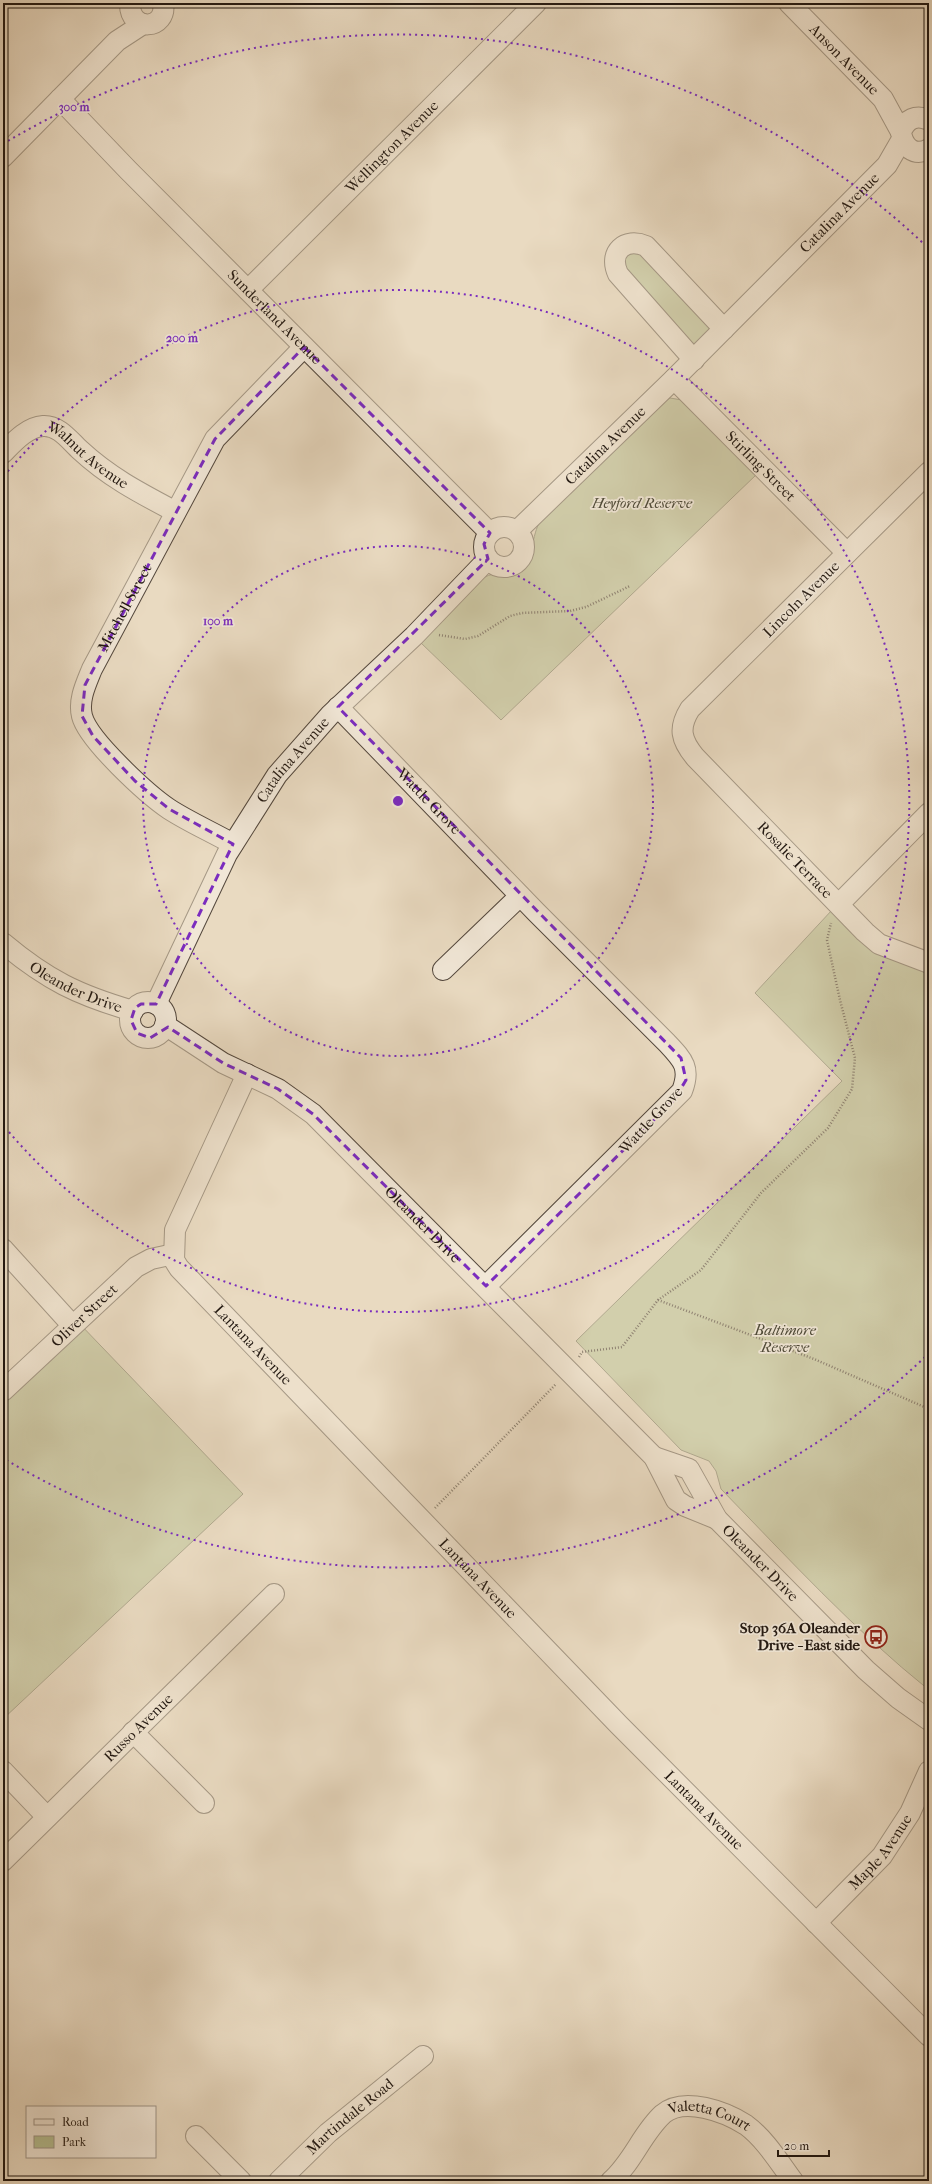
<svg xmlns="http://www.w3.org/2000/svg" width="932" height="2184" viewBox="0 0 932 2184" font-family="'IM FELL French Canon',serif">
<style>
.green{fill:#b6c093;stroke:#6c6c52}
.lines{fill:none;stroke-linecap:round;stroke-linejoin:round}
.minor-casing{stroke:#54483d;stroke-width:22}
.path{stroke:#221811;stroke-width:2.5;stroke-dasharray:1 2;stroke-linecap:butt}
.minor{stroke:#f1e7d7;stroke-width:20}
.marked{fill:none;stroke:#7b2cbf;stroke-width:3;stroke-dasharray:8 5;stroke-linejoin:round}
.ring{fill:none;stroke:#7b2cbf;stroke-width:2;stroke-dasharray:2 4}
.labels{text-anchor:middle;stroke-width:3.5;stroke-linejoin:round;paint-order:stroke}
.street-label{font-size:15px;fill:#221811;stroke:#f1e7d7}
.park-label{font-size:15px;font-style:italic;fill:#4e4a38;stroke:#f1e7d7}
.poi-label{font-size:15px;font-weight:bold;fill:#221811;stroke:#f1e7d7;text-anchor:end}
.centre{fill:#7b2cbf;stroke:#f1e7d7;stroke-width:2}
.ring-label{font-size:12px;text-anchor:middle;font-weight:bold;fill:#7b2cbf;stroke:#f1e7d7;stroke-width:3.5;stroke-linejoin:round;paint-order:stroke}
</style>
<rect width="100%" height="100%" fill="#e9dac1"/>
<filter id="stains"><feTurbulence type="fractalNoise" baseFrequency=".005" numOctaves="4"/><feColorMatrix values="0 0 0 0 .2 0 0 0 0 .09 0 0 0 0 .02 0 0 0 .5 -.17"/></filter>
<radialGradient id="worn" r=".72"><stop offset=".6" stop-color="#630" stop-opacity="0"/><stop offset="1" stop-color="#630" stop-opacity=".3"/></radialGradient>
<g class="green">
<polygon points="631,243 724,329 694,360 622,277 620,248"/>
<path d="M670,398L682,400L757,474L501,720L420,642L485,577C494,572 502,575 512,572C533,565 531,539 539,523L661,403Z"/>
<path d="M832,910L929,971V1690C854,1630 788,1558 721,1489L716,1471L709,1461L681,1450L576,1341L842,1081L755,993Z"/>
<polygon points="77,1321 243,1494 3,1719 3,1391"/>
</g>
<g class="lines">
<g class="minor-casing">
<g id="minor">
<path d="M130,3C129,33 168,30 163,3"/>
<path id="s1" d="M789,3L883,99L901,132"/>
<path id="s2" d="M60,99L128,170L490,533"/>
<path d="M929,120C916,114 906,119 901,132C903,147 914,157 929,149"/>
<polyline points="3,157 117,41 143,24"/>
<path id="s3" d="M248,290L536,3"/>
<path d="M694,360L618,274C608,252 625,237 646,246L724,329"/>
<path id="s4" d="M674,379L847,553"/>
<path id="s5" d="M3,453C13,443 27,427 43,426C59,425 70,441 80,450C109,477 140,493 174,511"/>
<path id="s6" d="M929,472L690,709C678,728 681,740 695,757L865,932L879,944L929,963"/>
<circle cx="504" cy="547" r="20"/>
<path id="s7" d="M517,531L674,379L887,165L902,139"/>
<path id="s8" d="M338,707L536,912L667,1043C683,1060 691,1068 682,1091L486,1286"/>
<path id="s9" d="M233,844C212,832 189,822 169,809C147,794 88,740 82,716C78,700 86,684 92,669L215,439L304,347"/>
<polyline points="839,904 929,813"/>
<path id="s10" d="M3,943C47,980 78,995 133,1011"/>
<polyline points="443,970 520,896"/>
<circle cx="148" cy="1020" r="18"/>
<path id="s11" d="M156,1004L227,854L277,775L330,715L414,636L488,559"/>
<path id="s12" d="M165,1025L223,1063L278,1089L313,1114L654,1457L676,1500L685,1506L717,1519"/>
<path id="s13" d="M247,1074L175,1230L174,1260L179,1268L619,1725L929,2036"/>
<polyline points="3,1249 72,1325"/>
<path id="s14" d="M3,1391L136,1267L151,1259L174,1254"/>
<path id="s15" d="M654,1457L689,1469L717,1519L866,1670L898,1698L929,1720"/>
<polyline points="133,1732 204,1803"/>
<polyline points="3,1771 47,1817"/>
<path id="s16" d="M3,1861L274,1594"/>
<path id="s17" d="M816,1923L882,1856L910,1813L929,1771"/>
<polyline points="196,2136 241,2181"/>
<path id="s18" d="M279,2181L328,2133L423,2056"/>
<path id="s19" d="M611,2181C633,2162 642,2133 663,2114C684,2096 726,2112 746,2125C765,2139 779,2162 793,2181"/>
</g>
</g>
<g class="path">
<polyline points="439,635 465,639 478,636 510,616 522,613 570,611 586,607 630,586"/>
<polyline points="658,1300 814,1359 929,1409"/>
<polyline points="579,1357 582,1352 622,1347 658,1300 701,1270 761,1193 828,1128 852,1089 855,1058 840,1000 827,940 831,923"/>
<polyline points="435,1508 556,1384"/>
</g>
<use href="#minor" class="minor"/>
</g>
<path d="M0 0H932V2184H0ZM304,347L490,533L484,544L488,559L338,707L681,1058L686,1080L674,1100L486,1286L313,1114L278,1089L223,1063L168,1027L150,1038L137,1033L131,1020L135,1008L141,1004H156L233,844L169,809L135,781L93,736L82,716L85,685L215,439Z" fill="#e9dac1" fill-opacity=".55" fill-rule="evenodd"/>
<path class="marked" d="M304,347L490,533L484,544L488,559L338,707L681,1058L686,1080L674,1100L486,1286L313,1114L278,1089L223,1063L168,1027L150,1038L137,1033L131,1020L135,1008L141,1004H156L233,844L169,809L135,781L93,736L82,716L85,685L215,439Z"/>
<g class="ring">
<circle cx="398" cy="801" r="255"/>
<path d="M4 476A511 511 0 1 1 4 1126"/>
<path d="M925 1357A766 766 0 0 1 3 1458M3 144A766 766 0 0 1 925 245"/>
</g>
<defs>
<g id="bus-ring" transform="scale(1.15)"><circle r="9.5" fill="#f1e7d7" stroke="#8f2418" stroke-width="1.5"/><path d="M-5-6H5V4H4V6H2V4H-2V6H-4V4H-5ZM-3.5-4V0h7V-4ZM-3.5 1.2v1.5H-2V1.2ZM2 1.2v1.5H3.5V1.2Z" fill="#8f2418"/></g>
</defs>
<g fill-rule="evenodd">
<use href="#bus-ring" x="876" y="1637"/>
</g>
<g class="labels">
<g class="street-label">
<text dy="5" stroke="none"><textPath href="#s1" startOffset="79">Anson Avenue</textPath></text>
<text dy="5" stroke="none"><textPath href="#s3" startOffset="203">Wellington Avenue</textPath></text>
<text dy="5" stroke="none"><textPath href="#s7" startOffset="453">Catalina Avenue</textPath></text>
<text dy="5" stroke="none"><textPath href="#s2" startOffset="306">Sunderland Avenue</textPath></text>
<text dy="5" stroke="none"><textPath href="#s7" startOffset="123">Catalina Avenue</textPath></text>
<text dy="5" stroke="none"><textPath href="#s5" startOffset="104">Walnut Avenue</textPath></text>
<text dy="5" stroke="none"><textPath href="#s4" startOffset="123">Stirling Street</textPath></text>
<text transform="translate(801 599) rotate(-45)" y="5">Lincoln Avenue</text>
<text dy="5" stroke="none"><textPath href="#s9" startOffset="320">Mitchell Street</textPath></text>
<text dy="5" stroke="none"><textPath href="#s11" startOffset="281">Catalina Avenue</textPath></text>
<text dy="5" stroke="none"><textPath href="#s8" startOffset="131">Wattle Grove</textPath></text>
<text dy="5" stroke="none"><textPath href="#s6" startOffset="533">Rosalie Terrace</textPath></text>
<text dy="5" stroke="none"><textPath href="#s10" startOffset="86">Oleander Drive</textPath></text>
<text transform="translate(651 1120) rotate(-47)" y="5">Wattle Grove</text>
<text dy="5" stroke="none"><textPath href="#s12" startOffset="329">Oleander Drive</textPath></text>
<text dy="5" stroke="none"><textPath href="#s14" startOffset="111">Oliver Street</textPath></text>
<text dy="5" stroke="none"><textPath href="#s13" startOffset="318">Lantana Avenue</textPath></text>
<text dy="5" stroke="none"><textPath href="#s15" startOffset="156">Oleander Drive</textPath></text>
<text dy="5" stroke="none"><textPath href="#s13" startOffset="642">Lantana Avenue</textPath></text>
<text dy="5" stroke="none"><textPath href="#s16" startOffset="190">Russo Avenue</textPath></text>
<text dy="5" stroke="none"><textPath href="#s13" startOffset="966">Lantana Avenue</textPath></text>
<text dy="5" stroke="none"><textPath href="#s17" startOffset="96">Maple Avenue</textPath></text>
<text dy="5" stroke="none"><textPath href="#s18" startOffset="96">Martindale Road</textPath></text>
<text dy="5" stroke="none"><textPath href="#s19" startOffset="135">Valetta Court</textPath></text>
</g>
<g class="park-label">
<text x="642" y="508">Heyford Reserve</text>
<text x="785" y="1335">Baltimore<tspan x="785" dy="17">Reserve</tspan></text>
</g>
<g class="poi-label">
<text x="860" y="1633">Stop 36A Oleander<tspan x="860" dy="17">Drive - East side</tspan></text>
</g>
</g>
<circle cx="398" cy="801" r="6" class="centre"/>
<g class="ring-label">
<text x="74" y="111">300 m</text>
<text x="182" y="342">200 m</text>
<text x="218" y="625">100 m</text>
</g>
<rect width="932" height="2184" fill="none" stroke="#e9dac1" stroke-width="16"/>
<rect x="4" y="4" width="924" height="2176" fill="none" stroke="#221811" stroke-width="2"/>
<rect x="8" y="8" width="916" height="2168" fill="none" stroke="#221811"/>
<rect x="26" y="2106" width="130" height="52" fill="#f1e7d7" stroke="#9e9488"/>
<rect x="34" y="2119" width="20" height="6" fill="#f1e7d7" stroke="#9e9488"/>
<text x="62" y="2126" font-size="12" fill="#221811">Road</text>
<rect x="34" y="2136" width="20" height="12" fill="#b6c093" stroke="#9e9488"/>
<text x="62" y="2146" font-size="12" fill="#221811">Park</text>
<path d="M778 2150v6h51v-6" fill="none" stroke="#221811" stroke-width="2"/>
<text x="784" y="2150" font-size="12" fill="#221811" stroke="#f1e7d7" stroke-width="3" paint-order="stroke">20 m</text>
<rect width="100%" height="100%" filter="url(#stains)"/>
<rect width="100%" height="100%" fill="url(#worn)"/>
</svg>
